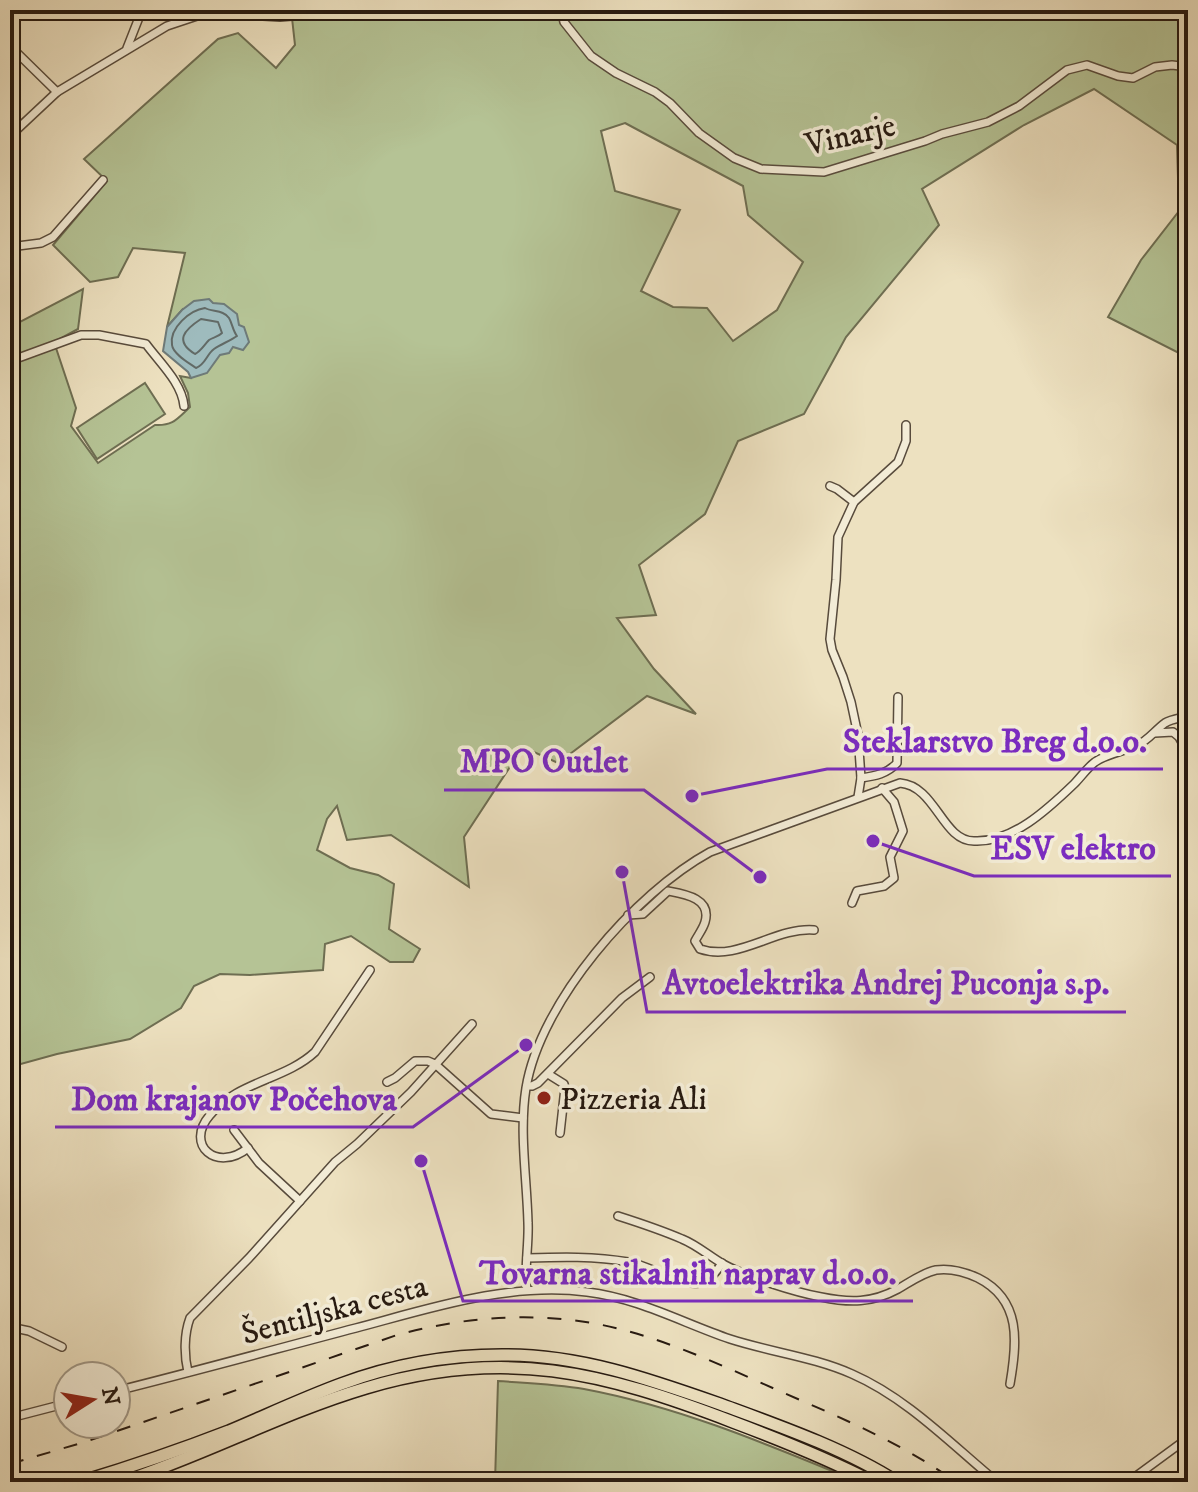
<svg xmlns="http://www.w3.org/2000/svg" width="1198" height="1492" viewBox="0 0 1198 1492" font-family="'IM FELL DW Pica',serif">
<style>
.green{fill:#b5c395;stroke:#6e6e52;stroke-width:2;fill-rule:evenodd}
.water{fill:#9ebbbd;stroke:#6e7a78;stroke-width:2}
.lines{fill:none;stroke-linecap:round;stroke-linejoin:round}
.shore{stroke:#626a66;stroke-width:2}
.minor-casing{stroke:#584b3c;stroke-width:10}
.highway-casing{stroke:#261910;stroke-width:14}
.minor{stroke:#f3ecd6;stroke-width:7}
.highway{stroke:#ede1c0;stroke-width:11}
.rail{stroke:#261910;stroke-width:2;stroke-dasharray:14 14;stroke-linecap:butt}
.poi-dot{fill:#8f2418;stroke:#f3ecd6;stroke-width:3}
.labels{text-anchor:middle;stroke-width:7;stroke-linejoin:round;paint-order:stroke}
.street-label{font-size:32px;fill:#261910;stroke:#f3ecd6}
.poi-label{font-size:32px;fill:#261910;stroke:#f3ecd6;text-anchor:start}
.leader{fill:none;stroke:#7b2cbf;stroke-width:3}
.callout-dot{fill:#7b2cbf;stroke:#f3ecd6;stroke-width:3}
.callout-label{font-size:34px;text-anchor:middle;font-weight:bold;fill:#7b2cbf;stroke:#f3ecd6;stroke-width:7;stroke-linejoin:round;paint-order:stroke}
</style>
<rect width="100%" height="100%" fill="#ede1c0"/>
<filter id="stains"><feTurbulence type="fractalNoise" baseFrequency=".0025" numOctaves="4"/><feColorMatrix values="0 0 0 0 .2 0 0 0 0 .09 0 0 0 0 .02 0 0 0 .5 -.17"/></filter>
<radialGradient id="worn" r=".72"><stop offset=".6" stop-color="#630" stop-opacity="0"/><stop offset="1" stop-color="#630" stop-opacity=".3"/></radialGradient>
<g class="green">
<path d="M316,10H1188V364L1183,355L1108,317L1141,260L1179,211L1177,145L1094,89L1024,125L922,189L939,225L846,337L804,414L738,441L705,514L639,565L656,615L617,618L654,669L696,714L647,696L558,763L523,747L464,837L469,887L391,835L347,840L337,806L327,819L317,850L350,868L378,875L394,884L389,929L420,949L413,962H390L351,936L325,944L323,970L250,975L220,974L194,986L181,1008L130,1039L57,1054L10,1067V327L83,289L78,329L54,342L76,408L71,426L98,463L155,425C173,426 177,419 190,407L188,393L180,376L191,378L182,310L167,327L185,253L133,248L118,277L90,282L53,245L107,181L84,159L218,39L238,33L276,68L295,45L292,18ZM625,123L743,186L748,215L803,262L777,310L733,341L707,308L673,307L641,291L680,210L615,191L601,131Z"/>
<polygon points="145,383 165,414 97,459 77,428"/>
<path d="M498,1381C526,1383 556,1384 584,1389C680,1407 769,1445 859,1482H495Z"/>
</g>
<polygon class="water" points="209,299 213,303 224,304 237,314 239,325 244,327 249,342 243,350 233,347 229,353 220,355 207,373 191,378 188,372 163,351 167,327 182,310 194,301"/>
<g class="lines">
<g class="shore">
<path d="M205,308C212,312 224,310 229,318C232,323 233,331 237,336C230,341 221,344 214,349C206,355 206,364 196,368C189,363 173,354 172,345C169,328 190,310 205,308Z"/>
<path d="M201,319L218,322L222,333C218,337 214,337 209,340C204,345 201,351 195,354C174,341 184,330 201,319Z"/>
</g>
<g class="minor-casing">
<g id="minor">
<polyline points="561,10 564,22 591,56 616,73 655,92 670,103 699,133 734,158 761,169 824,172 925,141 942,134 988,122 1019,106 1067,70 1087,65 1118,76 1133,78 1155,67 1172,65 1188,67"/>
<polyline points="10,21 27,10"/>
<polyline points="10,46 57,92"/>
<polyline points="127,48 142,10"/>
<polyline points="10,136 57,92 167,26 197,16 216,13 280,17 292,16 308,10"/>
<polyline points="10,247 41,243 53,237 103,180"/>
<path d="M10,361L81,335H99L146,344C160,363 182,383 184,406"/>
<polyline points="830,486 837,489 854,502"/>
<polyline points="1155,733 1173,732 1179,737 1188,753"/>
<path d="M861,778C875,776 887,774 897,763L898,697"/>
<polyline points="858,797 861,778 858,735 851,702 843,677 832,650 830,639 836,580 838,537 854,502 898,462 906,441 906,425"/>
<polyline points="852,903 857,891 884,886 894,878 890,857 903,831 894,802 882,788"/>
<path d="M628,915L643,914L668,891C684,894 712,898 705,922C703,929 698,935 695,941L700,949C738,962 775,927 814,930"/>
<polyline points="548,1074 564,1084 565,1088 560,1133"/>
<polyline points="387,1082 395,1078 415,1061 428,1061 435,1064 491,1114 523,1118"/>
<polyline points="527,1086 532,1086 538,1083 622,998 650,977"/>
<polyline points="234,1130 259,1163 300,1201"/>
<path d="M248,1148C217,1173 184,1145 210,1115C238,1081 285,1080 315,1052L370,970"/>
<path d="M618,1216C640,1223 661,1230 682,1239C697,1245 709,1256 723,1264C747,1277 794,1292 821,1297C850,1303 872,1303 898,1289C910,1282 922,1273 936,1270C950,1268 965,1272 978,1278C1022,1300 1017,1343 1010,1384"/>
<path d="M527,1258C560,1257 595,1256 628,1262C650,1265 677,1286 699,1283C710,1281 717,1271 722,1263"/>
<path d="M527,1290C524,1268 529,1245 528,1223C527,1179 519,1132 526,1088C540,1002 635,893 710,852L900,783C936,786 942,841 974,841C1012,843 1048,809 1074,784C1081,777 1087,768 1095,762C1108,753 1122,752 1136,746C1149,740 1154,731 1165,723C1171,719 1181,718 1188,716"/>
<polyline points="10,1327 29,1331 62,1347"/>
<path d="M188,1372C184,1355 184,1334 190,1318L249,1258L335,1162L357,1144L411,1092L472,1024"/>
<path d="M116,1391C196,1371 276,1349 356,1328C431,1308 509,1282 587,1292C638,1298 683,1323 730,1339C770,1352 814,1357 852,1374C907,1398 951,1444 997,1482"/>
<polyline points="10,1418 68,1403"/>
<polyline points="1128,1482 1188,1438"/>
</g>
</g>
<g class="highway-casing">
<g id="highway">
<path d="M80,1482C130,1467 180,1450 229,1431C267,1415 303,1398 341,1384C392,1365 448,1355 502,1355C578,1354 649,1379 720,1404C777,1425 846,1449 897,1482"/>
<path d="M122,1482C205,1455 282,1413 366,1388C504,1347 603,1372 733,1422C781,1440 828,1459 873,1482"/>
</g>
</g>
<use href="#minor" class="minor"/>
<use href="#highway" class="highway"/>
<path class="rail" d="M10,1464L88,1441L397,1335C474,1314 554,1310 631,1332C684,1347 734,1371 784,1393C844,1419 903,1444 956,1482"/>
</g>
<circle class="poi-dot" cx="544" cy="1098" r="8"/>
<g class="labels">
<g class="street-label">
<text transform="translate(850 134) rotate(-13)" y="11">Vinarje</text>
<text transform="translate(334 1309) rotate(-15)" y="11">Šentiljska cesta</text>
</g>
<g class="poi-label">
<text x="560" y="1109">Pizzeria Ali</text>
</g>
</g>
<path class="leader" d="M692 796L827 769H1163M760 877L644 790H444M873 841L974 876H1171M622 872L647 1012H1126M526 1045L413 1127H55M421 1161L463 1301H913"/>
<g class="callout-dot">
<circle cx="692" cy="796" r="8"/>
<circle cx="760" cy="877" r="8"/>
<circle cx="873" cy="841" r="8"/>
<circle cx="622" cy="872" r="8"/>
<circle cx="526" cy="1045" r="8"/>
<circle cx="421" cy="1161" r="8"/>
</g>
<g class="callout-label">
<text x="995" y="752">Steklarstvo Breg d.o.o.</text>
<text x="544" y="772">MPO Outlet</text>
<text x="1073" y="859">ESV elektro</text>
<text x="886" y="994">Avtoelektrika Andrej Puconja s.p.</text>
<text x="234" y="1110">Dom krajanov Počehova</text>
<text x="688" y="1284">Tovarna stikalnih naprav d.o.o.</text>
</g>
<rect width="1198" height="1492" fill="none" stroke="#ede1c0" stroke-width="40"/>
<rect x="12" y="12" width="1174" height="1468" fill="none" stroke="#261910" stroke-width="4"/>
<rect x="20" y="20" width="1158" height="1452" fill="none" stroke="#261910" stroke-width="2"/>
<g transform="translate(92 1400) rotate(79)"><circle r="38" fill="#f3ecd6" stroke="#a19887" stroke-width="2"/>
<path d="M0-6L14 30L0 20L-14 30Z" fill="#8f2418"/>
<text y="-12" font-size="22" font-weight="bold" text-anchor="middle" fill="#261910">N</text>
</g>
<rect width="100%" height="100%" filter="url(#stains)"/>
<rect width="100%" height="100%" fill="url(#worn)"/>
</svg>
